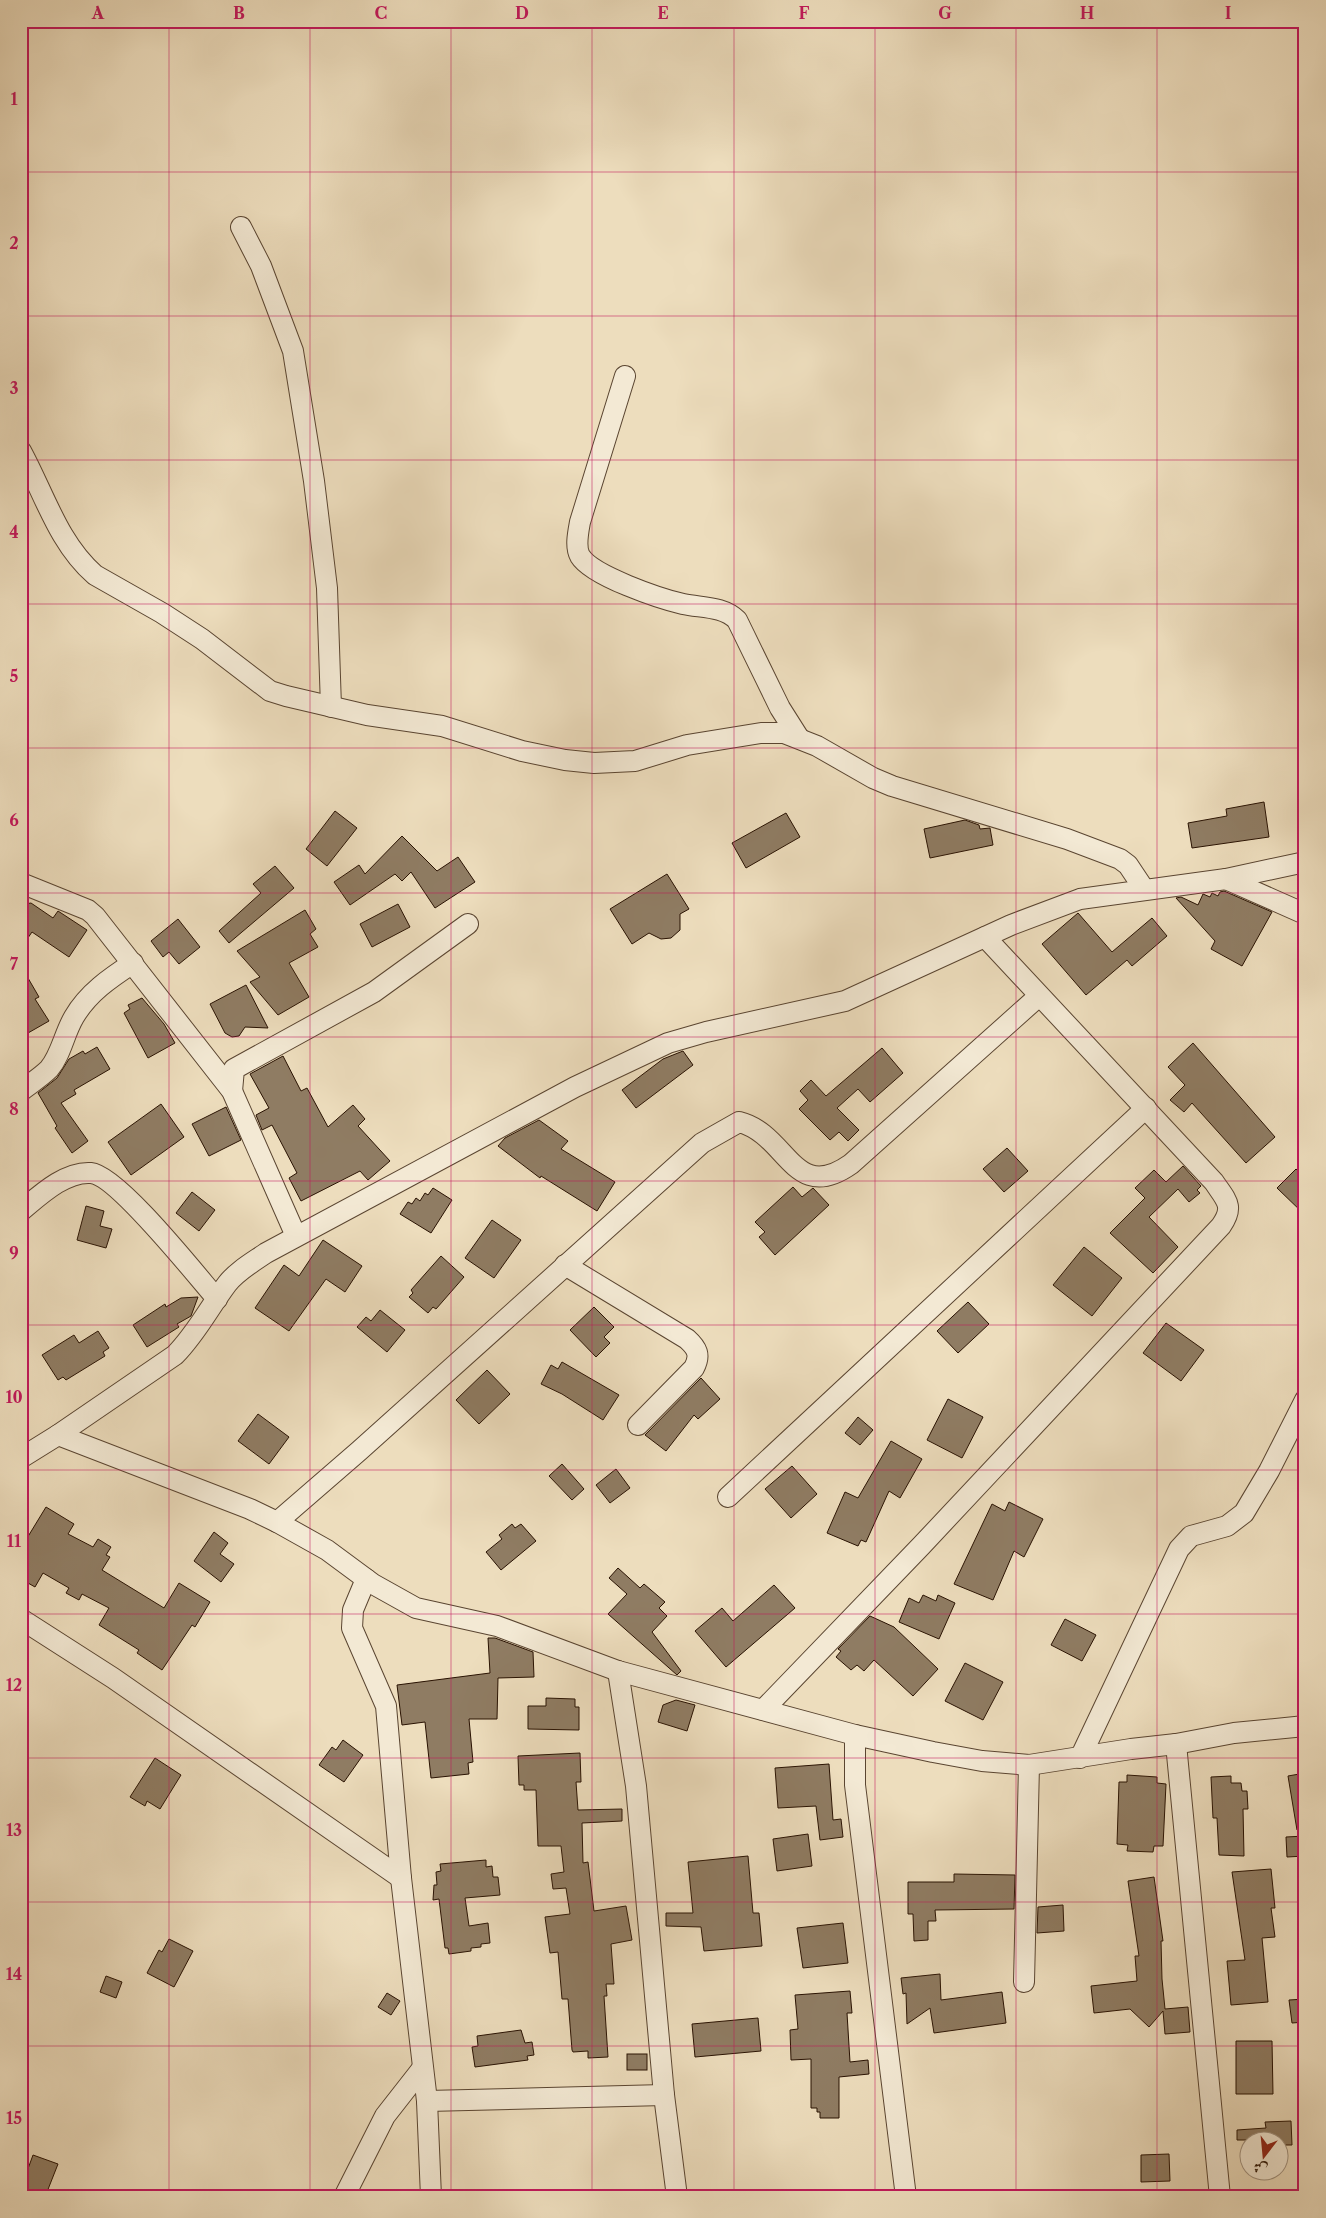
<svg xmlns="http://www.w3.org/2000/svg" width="1326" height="2218" viewBox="0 0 1326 2218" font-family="'Libre Caslon Text',Amiri,serif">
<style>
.building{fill:#8f7c63;stroke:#291202}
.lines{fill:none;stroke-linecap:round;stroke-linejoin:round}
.street-casing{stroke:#5a4531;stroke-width:22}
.street{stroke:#f3e9d4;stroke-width:20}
.grid{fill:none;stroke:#c2185b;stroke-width:1;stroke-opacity:0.55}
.neatline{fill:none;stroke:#c2185b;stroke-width:2}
.grid-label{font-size:16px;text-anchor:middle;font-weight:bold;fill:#c2185b}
</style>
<rect width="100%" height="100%" fill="#edddbd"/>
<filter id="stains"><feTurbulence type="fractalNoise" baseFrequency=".004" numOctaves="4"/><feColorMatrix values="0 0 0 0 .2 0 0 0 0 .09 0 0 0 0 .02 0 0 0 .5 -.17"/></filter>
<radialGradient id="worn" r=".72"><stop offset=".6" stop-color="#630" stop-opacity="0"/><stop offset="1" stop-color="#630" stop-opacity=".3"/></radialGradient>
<g class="building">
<polygon points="1264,802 1269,837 1192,848 1188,823 1227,816 1226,809"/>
<polygon points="335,811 357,828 327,866 306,849"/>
<polygon points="786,813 800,837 746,868 732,843"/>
<polygon points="965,820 979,825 980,829 990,828 993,845 930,858 924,829"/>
<polygon points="402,836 437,871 458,857 475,882 435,908 411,872 402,881 395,874 350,905 334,882 359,865 365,874"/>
<polygon points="275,866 294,888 229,943 219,931 261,893 253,884"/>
<polygon points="667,874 689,909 680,914 680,930 671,938 661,939 649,933 632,944 610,909"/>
<polygon points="1224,891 1272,912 1242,966 1211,949 1215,941 1176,898 1181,897 1198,905 1203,894 1210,897 1212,893 1218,896 1220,892"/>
<polygon points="31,903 53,918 58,911 87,930 69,957 32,932 21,948 21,908 25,904"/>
<polygon points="398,904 410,927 372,947 360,924"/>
<polygon points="305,910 316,929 310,934 318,947 289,963 309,997 278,1015 250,982 260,977 237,951"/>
<polygon points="1078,913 1112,952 1152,918 1167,936 1132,966 1127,960 1086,995 1042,944"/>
<polygon points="178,919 200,947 179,964 169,952 163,957 151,941"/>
<polygon points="21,966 39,997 35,999 49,1021 21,1037"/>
<polygon points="246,985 268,1028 245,1027 239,1036 232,1037 225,1033 210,1004"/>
<polygon points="142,998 164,1024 175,1043 148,1058 124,1013 130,1009 128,1005"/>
<polygon points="1193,1043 1275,1137 1246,1163 1192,1103 1184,1112 1170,1100 1185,1085 1168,1067"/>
<polygon points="97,1047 110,1069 74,1090 76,1094 61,1103 88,1141 72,1153 55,1128 57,1126 38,1093 57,1078 69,1059 83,1051 85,1054"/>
<polygon points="882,1048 903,1073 870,1102 858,1089 837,1108 859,1130 848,1141 839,1132 830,1140 799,1109 808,1100 800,1091 811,1080 826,1096"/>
<polygon points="683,1051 693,1065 636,1108 622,1090 663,1059"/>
<polygon points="283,1056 301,1091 307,1088 328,1127 353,1105 365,1119 358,1126 390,1161 368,1180 360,1171 301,1201 289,1178 297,1173 272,1125 262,1130 256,1115 269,1108 250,1074"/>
<polygon points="161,1104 184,1137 131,1175 108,1142"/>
<polygon points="226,1107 241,1140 209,1156 192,1124"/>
<polygon points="539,1120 568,1141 561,1149 615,1182 597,1211 541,1176 540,1178 498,1146 505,1138"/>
<polygon points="1007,1148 1028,1171 1004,1192 983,1169"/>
<polygon points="1183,1166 1201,1186 1197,1190 1200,1193 1189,1202 1178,1189 1149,1217 1178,1247 1153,1273 1110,1233 1145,1198 1135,1188 1154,1170 1166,1182"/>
<polygon points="1296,1169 1305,1177 1305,1215 1277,1188"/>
<polygon points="793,1187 802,1197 813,1188 829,1205 775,1255 759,1237 765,1232 755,1222"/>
<polygon points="433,1188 452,1200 431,1233 400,1214 408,1202 412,1204 416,1198 420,1201 425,1193 428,1195"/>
<polygon points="192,1192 215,1210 199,1231 176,1213"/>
<polygon points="86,1206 104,1211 100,1226 112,1229 106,1248 77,1240"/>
<polygon points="492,1220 521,1240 494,1278 465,1258"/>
<polygon points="323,1240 362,1266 345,1292 326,1279 289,1331 255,1308 284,1265 299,1276"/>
<polygon points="1084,1247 1122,1278 1092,1316 1053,1285"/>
<polygon points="441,1256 464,1277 436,1309 433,1307 428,1313 409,1297 413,1293 411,1290"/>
<polygon points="198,1297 191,1316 177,1324 179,1327 147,1347 133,1325 165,1304 166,1307 181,1298"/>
<polygon points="968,1302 989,1324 958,1353 937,1331"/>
<polygon points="594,1307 614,1327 604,1337 610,1343 596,1357 570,1330"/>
<polygon points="380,1310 405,1330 387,1352 357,1327 366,1317 371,1321"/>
<polygon points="1166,1323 1204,1350 1181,1381 1143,1353"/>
<polygon points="98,1331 109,1348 103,1352 105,1356 66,1380 63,1377 58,1380 42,1355 74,1335 79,1343"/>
<polygon points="562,1362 619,1395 603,1420 562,1394 541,1384 551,1365 558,1369"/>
<polygon points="487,1370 510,1394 479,1424 456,1400"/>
<polygon points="701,1378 720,1399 698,1419 694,1415 666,1451 645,1435"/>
<polygon points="948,1399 983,1417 962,1458 927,1440"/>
<polygon points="258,1414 289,1437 269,1464 238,1441"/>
<polygon points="858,1417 873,1430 860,1445 845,1433"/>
<polygon points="891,1441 922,1459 900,1498 889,1491 866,1542 861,1540 858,1546 827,1533 845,1492 858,1498"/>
<polygon points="562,1464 584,1489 572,1500 549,1476"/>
<polygon points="792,1466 817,1494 791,1518 765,1489"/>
<polygon points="616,1469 630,1488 610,1503 596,1485"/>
<polygon points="1009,1502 1043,1519 1024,1557 1014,1551 993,1600 954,1584 992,1504 1005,1511"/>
<polygon points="46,1507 74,1524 68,1534 93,1547 98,1539 111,1547 106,1555 110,1557 102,1570 164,1608 179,1583 210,1602 195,1627 192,1625 162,1670 137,1653 139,1650 99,1625 109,1608 82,1594 79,1600 66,1593 69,1588 43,1573 35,1587 21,1579 21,1548"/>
<polygon points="512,1524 515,1528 521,1524 536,1541 501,1570 486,1552 502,1539 499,1535"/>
<polygon points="214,1532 228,1543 220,1554 234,1564 221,1582 194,1561"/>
<polygon points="618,1568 640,1588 644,1584 665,1602 659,1608 667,1616 652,1632 681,1671 677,1675 608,1614 627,1594 609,1578"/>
<polygon points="774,1585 795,1608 726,1667 695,1631 722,1608 733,1621"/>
<polygon points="923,1595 936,1601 938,1595 955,1603 939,1639 899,1622 909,1598 919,1603"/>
<polygon points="870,1616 894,1627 938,1669 913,1696 874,1660 864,1671 857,1665 851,1670 836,1657 841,1651 838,1649"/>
<polygon points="1065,1619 1096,1635 1082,1661 1051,1645"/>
<polygon points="488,1638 495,1638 533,1652 534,1677 498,1678 497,1719 469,1719 473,1762 468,1763 469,1774 431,1778 425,1722 402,1725 397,1685 490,1673"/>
<polygon points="965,1663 1003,1682 983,1720 945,1701"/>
<polygon points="546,1698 575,1699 575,1707 579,1707 579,1730 528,1729 528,1706 546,1706"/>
<polygon points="676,1700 695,1705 687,1731 658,1722 663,1705"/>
<polygon points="343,1740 363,1755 344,1782 319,1765 332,1747 336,1750"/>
<polygon points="580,1753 581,1782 576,1782 578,1810 622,1809 622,1821 582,1823 583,1863 588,1862 594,1911 626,1906 632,1940 611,1944 614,1984 606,1984 607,1996 604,1996 608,2057 588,2058 588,2051 573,2052 572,2050 568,1999 562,1999 558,1952 550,1953 545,1917 570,1914 566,1888 553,1889 551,1874 564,1872 561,1846 538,1846 536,1790 524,1790 524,1785 519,1785 518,1756"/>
<polygon points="155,1758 181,1775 160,1809 147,1801 145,1806 130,1797"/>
<polygon points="829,1764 833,1820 841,1819 843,1837 820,1840 816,1806 778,1808 775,1768"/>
<polygon points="1305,1773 1305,1829 1297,1830 1288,1776"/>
<polygon points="1127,1775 1157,1777 1157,1783 1166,1784 1163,1846 1154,1846 1153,1852 1127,1851 1128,1845 1117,1844 1119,1782 1127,1782"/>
<polygon points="1231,1776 1231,1783 1241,1783 1242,1791 1247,1791 1248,1809 1243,1809 1244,1856 1219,1855 1217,1818 1213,1818 1211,1777"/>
<polygon points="808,1834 812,1866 777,1871 773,1839"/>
<polygon points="1305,1836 1305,1856 1287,1857 1286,1837"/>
<polygon points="748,1856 753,1913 759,1913 762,1946 704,1951 701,1927 666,1926 666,1913 693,1913 688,1862"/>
<polygon points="486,1860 486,1867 492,1866 493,1877 498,1877 500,1895 465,1898 469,1926 488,1923 490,1943 481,1944 481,1947 471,1948 471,1951 449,1954 448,1948 445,1948 439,1899 433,1900 434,1885 437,1885 436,1872 441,1871 440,1864"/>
<polygon points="1271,1869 1275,1908 1271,1908 1275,1937 1262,1938 1268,2002 1231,2005 1227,1961 1245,1960 1232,1872"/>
<polygon points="954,1874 1015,1875 1014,1909 935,1910 936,1921 928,1921 928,1940 914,1941 913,1914 908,1914 908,1882 954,1882"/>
<polygon points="1154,1877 1163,1941 1161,1941 1162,1979 1165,2009 1188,2007 1190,2032 1165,2034 1163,2011 1149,2027 1130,2009 1094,2013 1091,1986 1137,1981 1135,1956 1139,1956 1128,1881"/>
<polygon points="1063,1905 1064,1931 1037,1933 1038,1907"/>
<polygon points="843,1923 848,1963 803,1968 797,1928"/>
<polygon points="169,1939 193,1951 174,1987 147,1973 159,1950 162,1952"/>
<polygon points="940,1974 941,2000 1002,1992 1006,2023 934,2033 930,2008 907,2024 906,1993 903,1994 901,1978"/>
<polygon points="106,1976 122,1982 116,1998 100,1992"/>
<polygon points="850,1991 852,2013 847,2013 850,2062 868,2060 869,2074 839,2077 839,2118 820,2118 820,2112 817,2112 817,2108 811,2108 811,2059 791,2060 790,2030 798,2029 795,1995"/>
<polygon points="387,1993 400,2001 391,2015 378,2007"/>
<polygon points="1305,1999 1305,2022 1292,2023 1289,2000"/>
<polygon points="758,2018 761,2051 695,2057 692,2024"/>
<polygon points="521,2030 525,2043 532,2042 534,2055 527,2056 528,2060 475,2067 472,2047 478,2046 477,2036"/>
<polygon points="1236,2041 1272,2041 1273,2094 1236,2094"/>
<rect x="627" y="2054" width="20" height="16"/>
<polygon points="1291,2121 1292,2145 1278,2145 1278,2140 1237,2140 1237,2130 1266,2128 1265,2122"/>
<polygon points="1169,2154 1170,2181 1141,2182 1141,2155"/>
<polygon points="33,2155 58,2164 45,2197 21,2188"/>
</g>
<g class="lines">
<g class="street-casing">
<g id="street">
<polyline points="241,227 261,266 293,351 314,481 327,588 331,707"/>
<path d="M625,376L580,522C578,533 575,547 580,556C592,576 661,599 683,604C702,608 723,606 737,620L780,708L799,738"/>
<path d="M21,451C44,493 58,543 95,575L162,613L202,639L270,691L286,696L367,715L442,726L522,751L565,760L594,763L635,761L687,745L761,733H784L817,746L873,778L892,786L1067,839L1120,859L1128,865L1144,889"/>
<polyline points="1226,879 1305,914"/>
<polyline points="21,883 88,910 95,916 232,1091 296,1236"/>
<path d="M21,1091C30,1084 41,1077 49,1069C61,1055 64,1034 74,1017C88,993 110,978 133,963"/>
<polyline points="232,1091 234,1069 374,992 468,924"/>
<path d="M21,1211C39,1196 65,1171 91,1173C117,1175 197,1276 217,1299"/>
<path d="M565,1265L687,1339C697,1348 701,1355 694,1368L638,1425"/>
<polyline points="58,1435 250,1509 277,1522 327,1550 373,1584 416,1608 497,1626 618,1671 855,1735 933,1752 982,1761 1029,1765 1131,1749 1176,1744 1234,1733 1305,1726"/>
<path d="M21,1458L58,1435L175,1355C196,1334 209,1308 227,1284C237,1271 253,1262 266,1253L575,1087L668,1043L706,1032L845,1001L1011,925L1080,899L1226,879L1305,862"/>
<polyline points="728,1497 1146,1108"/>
<path d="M277,1522L359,1451L702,1143L739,1122C788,1134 793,1205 851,1164L1039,996"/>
<polyline points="366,1579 353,1610 352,1628 386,1706 401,1878 427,2101 431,2197"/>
<polyline points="21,1619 113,1678 401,1878"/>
<polyline points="618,1671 636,1786 664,2095 677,2197"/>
<path d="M763,1710L921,1546L1221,1226C1235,1206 1226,1200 1214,1182L985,937"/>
<polyline points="855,1735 855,1785 906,2197"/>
<polyline points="1176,1744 1220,2197"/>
<polyline points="1080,1758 1179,1549 1191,1536 1227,1526 1244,1513 1269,1471 1305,1400"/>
<polyline points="1024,1982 1029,1765"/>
<polyline points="427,2101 664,2095"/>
<polyline points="344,2197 385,2116 421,2070"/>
</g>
</g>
<use href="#street" class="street"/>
</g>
<path class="grid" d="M169,21V2197M310,21V2197M451,21V2197M592,21V2197M734,21V2197M875,21V2197M1016,21V2197M1157,21V2197M21,172H1305M21,316H1305M21,460H1305M21,604H1305M21,748H1305M21,893H1305M21,1037H1305M21,1181H1305M21,1325H1305M21,1470H1305M21,1614H1305M21,1758H1305M21,1902H1305M21,2046H1305"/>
<rect width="1326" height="2218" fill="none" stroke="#edddbd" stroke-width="55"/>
<g transform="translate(1264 2156) rotate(196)"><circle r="24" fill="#f3e9d4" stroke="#a29380"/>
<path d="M0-4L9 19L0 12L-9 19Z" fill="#8f2418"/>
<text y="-8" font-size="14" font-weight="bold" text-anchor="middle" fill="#291202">ش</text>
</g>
<rect x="28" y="28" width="1270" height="2162" class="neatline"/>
<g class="grid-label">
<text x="98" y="19">A</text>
<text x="239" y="19">B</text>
<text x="381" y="19">C</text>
<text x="522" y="19">D</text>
<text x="663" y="19">E</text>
<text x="804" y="19">F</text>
<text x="945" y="19">G</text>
<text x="1087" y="19">H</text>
<text x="1228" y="19">I</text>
<text x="14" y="105">1</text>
<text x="14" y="249">2</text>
<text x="14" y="394">3</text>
<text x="14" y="538">4</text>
<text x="14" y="682">5</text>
<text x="14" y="826">6</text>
<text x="14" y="970">7</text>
<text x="14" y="1115">8</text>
<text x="14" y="1259">9</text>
<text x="14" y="1403">10</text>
<text x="14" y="1547">11</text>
<text x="14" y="1691">12</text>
<text x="14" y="1836">13</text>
<text x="14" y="1980">14</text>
<text x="14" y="2124">15</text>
</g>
<rect width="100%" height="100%" filter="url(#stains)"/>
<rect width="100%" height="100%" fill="url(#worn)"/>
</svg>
